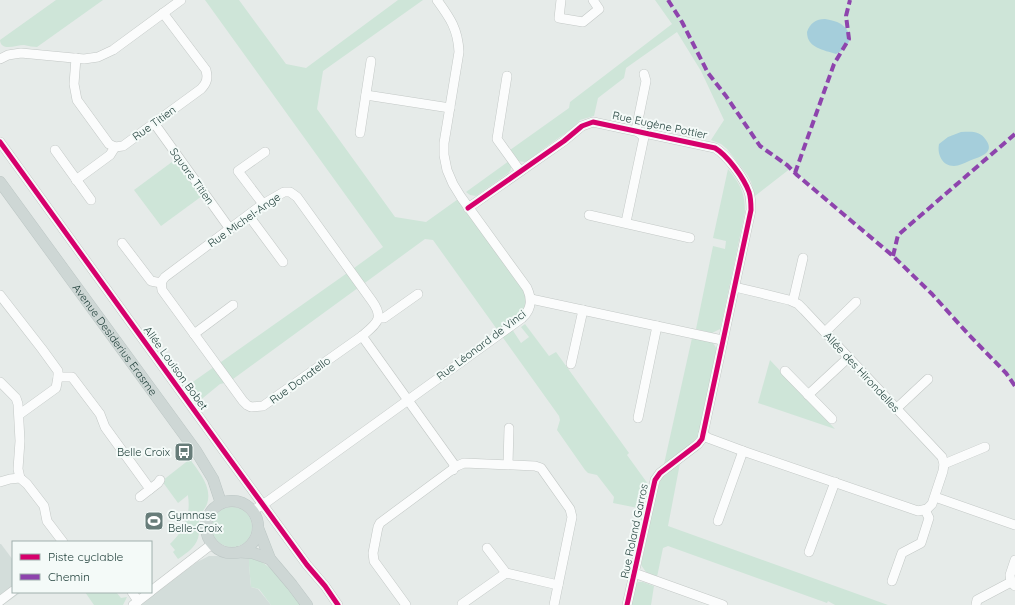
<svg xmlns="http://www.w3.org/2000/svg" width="1015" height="605" viewBox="0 0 1015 605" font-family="Quicksand,sans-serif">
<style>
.built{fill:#d3ddda}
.green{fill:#cee5d8}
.water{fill:#a5cedb}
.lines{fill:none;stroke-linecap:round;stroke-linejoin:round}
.minor-casing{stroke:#c3c8c6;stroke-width:10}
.major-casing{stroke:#bdc7c5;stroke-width:12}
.minor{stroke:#fbfcfc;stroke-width:9}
.major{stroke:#ced7d5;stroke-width:11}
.quiet{stroke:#8e44ad;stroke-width:4;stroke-dasharray:8 4;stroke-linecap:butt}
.cycleway-casing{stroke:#f4faf8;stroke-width:8}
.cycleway{stroke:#d6006c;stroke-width:5}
.labels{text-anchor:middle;stroke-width:4;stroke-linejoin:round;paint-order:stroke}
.street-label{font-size:11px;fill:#22413c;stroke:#f4faf8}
.poi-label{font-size:11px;fill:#22413c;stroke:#f4faf8;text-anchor:end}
</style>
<rect width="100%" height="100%" fill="#e6ebe9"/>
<g class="built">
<polygon points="0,544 1,544 13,560 13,592 32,592 32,593 20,593 3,605 0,605"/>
<polygon points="209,556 217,556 235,558 249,557 249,565 251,587 258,589 271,605 140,605 197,562"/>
</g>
<g class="green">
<path d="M56,0H103L37,47C33,47 29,46 24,45C16,45 1,52 0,40Z"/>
<polygon points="205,0 239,0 286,64 306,68 398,0 423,0 323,71 317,109 395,217 426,222 461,197 531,302 510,326 521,343 529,337 521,327 525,324 549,356 556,352 629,453 627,455 648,484 655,480 648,510 613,503 614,497 597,475 588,473 585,470 557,430 560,420 559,416 433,240 425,239 229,382 220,384 192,407 180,391 350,271 383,247"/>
<polygon points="655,0 1015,0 1015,386 1001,368 932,294 888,251 791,168 755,196 751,182 748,176 727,149 721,144 711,140 724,120 701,71 677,32 626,68 624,78 598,98 594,116 580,120 574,127 543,149 530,160 525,162 518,161 510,150 569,108 570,102 672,24"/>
<polygon points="176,159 202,196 161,226 134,190"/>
<path d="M509,161C512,167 512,170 507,174L476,196L470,195L466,192Z"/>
<path d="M728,169C740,184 745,192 745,212L722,321L720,329L712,333L696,329L713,246L725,249L726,241L713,238Z"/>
<path d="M692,338C704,340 715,338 717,352L698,436L692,443L664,464Z"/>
<polygon points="770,360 835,429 758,403"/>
<path d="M190,459C198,471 213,487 207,504C205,509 199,515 199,521C199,524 200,529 199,533C198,546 188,552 178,559L173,552L175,550L170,544C184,531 191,515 188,496V495L178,503L162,481Z"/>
<polygon points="680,463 668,526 888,605 835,605 828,601 827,603 668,546 663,548 657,577 646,572 641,565 658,486 662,478"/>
<circle cx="232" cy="527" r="20"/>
<path d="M249,557C267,558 291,591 301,605H271L259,589L251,587L249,565Z"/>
<polygon points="638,582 643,582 654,586 651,605 631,605 636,585"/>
<polygon points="85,592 116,592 121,598 127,597 123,605 94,605"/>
</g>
<g class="water">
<path d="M825,19C830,20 836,21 841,24C855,34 851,47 836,54C824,50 807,48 807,32C810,23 816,19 825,19Z"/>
<path d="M961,132C971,132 979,130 986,140C996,154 978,157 969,161C964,163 959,166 954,166C942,166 937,154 939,144L948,137Z"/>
</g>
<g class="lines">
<g class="minor-casing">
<g id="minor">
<polyline points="561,0 559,18 583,22 599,9 593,0"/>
<path d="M76,58L74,84L77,100L109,144L115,147L123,146L201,89C207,83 208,78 206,70L163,13"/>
<polyline points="0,59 8,55 21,53 84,59 98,57 113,50 181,0"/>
<polyline points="507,76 497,139 520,171"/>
<polyline points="366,95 450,108"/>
<polyline points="154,123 230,229"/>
<polyline points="636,130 646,81 644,74"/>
<polyline points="360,133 371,61"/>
<polyline points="0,142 223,450 307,565 325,586 338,605"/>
<polyline points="55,150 91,200"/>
<polyline points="76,180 110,155 115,147"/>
<path d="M284,192H290L297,197L372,301C385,319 376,324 362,336L263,406L251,407L247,405L243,401L162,290C161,284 161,281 165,277L263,204Z"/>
<polyline points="263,204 238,171 265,152"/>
<path d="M468,208L564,141L582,126L593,122L715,148C727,155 744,178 749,192C751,198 751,204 751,210L702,439L698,444L660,473L655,480L627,605"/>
<polyline points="589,215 690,238"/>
<polyline points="249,216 283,262"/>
<polyline points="626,222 644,137 636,130"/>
<polyline points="122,243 151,281 161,283"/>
<polyline points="0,295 42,349 58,371 58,377 56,388 20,414"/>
<polyline points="531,299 722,340"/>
<polyline points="793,301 803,258"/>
<polyline points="379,318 384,318 418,294"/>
<polyline points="825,332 856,302"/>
<polyline points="194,334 233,305"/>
<polyline points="362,336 453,463 454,465 453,470"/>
<polyline points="571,364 583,310"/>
<polyline points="785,371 832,419"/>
<polyline points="58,377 72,377 100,414 105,427 150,489"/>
<polyline points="0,382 16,398 18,404 20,441 18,469 20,478"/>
<polyline points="808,395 849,357"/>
<polyline points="897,408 928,379"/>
<polyline points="638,418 657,326"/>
<polyline points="703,434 708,438 743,451 918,511 927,509 932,504 943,471 944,464 942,457 804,310 798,304 789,300 735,287"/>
<polyline points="508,464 509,428"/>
<polyline points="944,464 985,447"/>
<polyline points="0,482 10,479 20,478 27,484 44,506 47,521 63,542"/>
<polyline points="140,497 158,483 160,480"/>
<polyline points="935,497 1015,525"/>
<path d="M252,511L264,504L522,318C532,309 532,299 527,288L461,197L453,184L447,170L444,155V143L459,52C458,29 450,18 437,0"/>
<polyline points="718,521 743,451"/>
<polyline points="487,548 506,573 558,585"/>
<polyline points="809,552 835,482"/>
<polyline points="1015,560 1010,575 1011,582 1015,586"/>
<polyline points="634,573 723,605"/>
<polyline points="892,581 902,553 921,543 929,518 925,510"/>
<polyline points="151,591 212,544"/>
<polyline points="132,592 138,601"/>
<polyline points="0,601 13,591"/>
<polyline points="462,604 506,573"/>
<polyline points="133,605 150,592"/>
<polyline points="406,605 374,561 373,553 378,527 380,523 457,466 464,463 535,466 541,468 570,509 572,517 554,605"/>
<polyline points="976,605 977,600 1011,582"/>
</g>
</g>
<g class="major-casing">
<g id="major">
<path id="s1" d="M0,182L196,451L213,479L221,503"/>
<circle cx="232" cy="527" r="26"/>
<polyline points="258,528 270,559 292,585 307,605"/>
<polyline points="239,552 253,553 270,559"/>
</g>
</g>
<use href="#minor" class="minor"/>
<use href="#major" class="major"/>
<g class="quiet">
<polyline points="668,0 682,22 708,73 726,96 760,146 787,165 797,175 893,256 932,294 969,335 1006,373 1015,386"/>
<polyline points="795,173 834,64 849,39 846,16 850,0"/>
<polyline points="893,256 898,235 1015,134"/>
</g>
<g class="cycleway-casing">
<g id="cycleway">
<polyline points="0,142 223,450 307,565 325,586 338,605"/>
<path d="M468,208L564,141L582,126L593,122L715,148C727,155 744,178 749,192C751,198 751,204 751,210L702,439L698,444L660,473L655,480L627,605"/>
</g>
</g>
<use href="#cycleway" class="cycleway"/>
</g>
<defs>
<g id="bus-square" transform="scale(1)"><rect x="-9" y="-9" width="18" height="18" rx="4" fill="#677c79" stroke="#f4faf8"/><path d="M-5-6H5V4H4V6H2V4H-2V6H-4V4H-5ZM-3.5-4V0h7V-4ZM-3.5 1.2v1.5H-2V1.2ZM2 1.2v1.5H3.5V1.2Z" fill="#fff"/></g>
<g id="stadium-square" transform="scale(1)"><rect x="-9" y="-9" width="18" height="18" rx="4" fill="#677c79" stroke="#f4faf8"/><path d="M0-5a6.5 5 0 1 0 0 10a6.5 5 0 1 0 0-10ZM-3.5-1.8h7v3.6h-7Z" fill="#fff"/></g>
</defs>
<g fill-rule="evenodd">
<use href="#bus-square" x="184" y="452"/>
<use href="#stadium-square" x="154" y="521"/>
</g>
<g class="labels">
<g class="street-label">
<text transform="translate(154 123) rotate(-36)" y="4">Rue Titien</text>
<text transform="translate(660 125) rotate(12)" y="4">Rue Eugène Pottier</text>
<text transform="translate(192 176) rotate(54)" y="4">Square Titien</text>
<text transform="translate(244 220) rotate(-35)" y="4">Rue Michel-Ange</text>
<text dy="4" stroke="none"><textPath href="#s1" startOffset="195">Avenue Desiderius Erasme</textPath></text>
<text transform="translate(481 345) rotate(-37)" y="4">Rue Léonard de Vinci</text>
<text transform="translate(176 368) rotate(54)" y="4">Allée Louison Bobet</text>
<text transform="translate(862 372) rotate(47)" y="4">Allée des Hirondelles</text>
<text transform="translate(300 380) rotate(-36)" y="4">Rue Donatello</text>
<text transform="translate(634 531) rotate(-78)" y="4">Rue Roland Garros</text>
</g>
<g class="poi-label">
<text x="170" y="456">Belle Croix</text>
<text x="168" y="519" text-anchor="start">Gymnase<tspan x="168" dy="13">Belle-Croix</tspan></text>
</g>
</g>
<rect x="12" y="541" width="140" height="52" fill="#f4faf8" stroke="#a0b0ad"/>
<rect x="20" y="554" width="20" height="6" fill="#d6006c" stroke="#a0b0ad"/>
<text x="48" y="561" font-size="12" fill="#22413c">Piste cyclable</text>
<rect x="20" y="574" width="20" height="6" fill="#8e44ad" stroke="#a0b0ad"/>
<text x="48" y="581" font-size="12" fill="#22413c">Chemin</text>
</svg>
